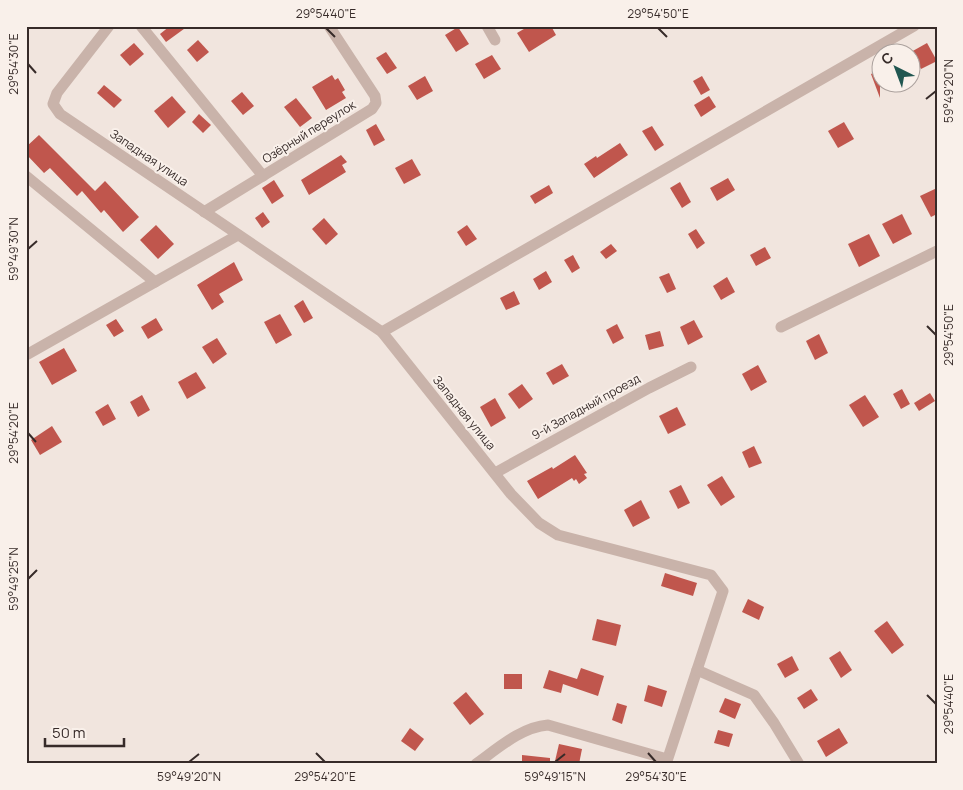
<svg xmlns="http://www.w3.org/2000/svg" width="963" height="790" viewBox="0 0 963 790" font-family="Manrope,sans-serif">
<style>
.building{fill:#c0564d}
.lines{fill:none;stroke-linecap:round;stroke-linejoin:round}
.street{stroke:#c9b3aa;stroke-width:11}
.ticks{fill:none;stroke:#372b29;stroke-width:2}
.labels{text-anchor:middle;stroke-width:4;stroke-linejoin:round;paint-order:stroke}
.street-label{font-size:12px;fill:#372b29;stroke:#f9f0ea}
.neatline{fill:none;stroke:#372b29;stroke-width:2}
.ticks-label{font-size:12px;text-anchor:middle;fill:#372b29}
</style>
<rect width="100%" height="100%" fill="#f1e5de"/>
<g class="building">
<polygon points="170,26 188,26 166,42 160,34"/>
<polygon points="529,26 551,26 556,35 529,52 517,33"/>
<polygon points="458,27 469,44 456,52 445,35"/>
<polygon points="198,40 209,52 197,62 187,50"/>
<polygon points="134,43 144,54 130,66 120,55"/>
<polygon points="927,43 937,61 921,69 911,52"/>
<polygon points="386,52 397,68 387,74 376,58"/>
<polygon points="492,55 501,69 484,79 475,64"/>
<polygon points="880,70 880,98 871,74"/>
<polygon points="332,75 335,80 338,78 345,90 342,92 346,98 326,110 312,87"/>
<polygon points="425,76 433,91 417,100 408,86"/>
<polygon points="702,76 710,90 701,95 693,81"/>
<polygon points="104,85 122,100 114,108 97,93"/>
<polygon points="242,92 254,106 243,115 231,101"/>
<polygon points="172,96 186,112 168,128 154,111"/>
<polygon points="709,96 716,107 701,117 694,105"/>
<polygon points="296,98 312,118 300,127 284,107"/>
<polygon points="199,114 211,125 203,133 192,122"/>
<polygon points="844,122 854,139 838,148 828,131"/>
<polygon points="376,124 385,140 374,146 366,130"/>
<polygon points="652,126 664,145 655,151 642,131"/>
<polygon points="39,135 95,191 105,181 139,217 123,232 104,210 101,213 82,191 77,196 50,168 44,173 26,154 26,147"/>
<polygon points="620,143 628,155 594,178 584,164 596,156 597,158"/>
<polygon points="341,155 347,162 342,165 346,172 309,195 301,180"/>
<polygon points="412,159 421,175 404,184 395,168"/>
<polygon points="728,178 735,190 717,201 710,188"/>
<polygon points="274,180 284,196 272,204 262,188"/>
<polygon points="680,182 691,202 682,208 670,188"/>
<polygon points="549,185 553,193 535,204 530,196"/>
<polygon points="937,188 937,214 931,217 920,196"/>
<polygon points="263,212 270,222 262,228 255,218"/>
<polygon points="902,214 912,234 893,244 882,224"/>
<polygon points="324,218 338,234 326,245 312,229"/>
<polygon points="156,225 174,244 158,259 140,240"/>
<polygon points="467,225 477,239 466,246 457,232"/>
<polygon points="696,229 705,243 697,249 688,234"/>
<polygon points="869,234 880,256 859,267 848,244"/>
<polygon points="611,244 617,251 606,259 600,252"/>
<polygon points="765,247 771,258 756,266 750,255"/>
<polygon points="573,255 580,268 572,273 564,260"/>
<polygon points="234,262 243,280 219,294 224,302 212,310 197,285"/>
<polygon points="546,271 552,282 539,290 533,279"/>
<polygon points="669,273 676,289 667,293 659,277"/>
<polygon points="727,277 735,292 721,300 713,286"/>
<polygon points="514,291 520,304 506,310 500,298"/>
<polygon points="303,300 313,318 304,323 294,306"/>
<polygon points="280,314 292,335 276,344 264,322"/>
<polygon points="156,318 163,330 148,339 141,327"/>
<polygon points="116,319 124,331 114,337 106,325"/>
<polygon points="694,320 703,337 688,345 680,327"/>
<polygon points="617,324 624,338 613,344 606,330"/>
<polygon points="660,331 664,346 649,350 645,335"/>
<polygon points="819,334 828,353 815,360 806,341"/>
<polygon points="217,338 227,354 213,364 202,347"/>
<polygon points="64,348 77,371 52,385 39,362"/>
<polygon points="562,364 569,376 553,385 546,373"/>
<polygon points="758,365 767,382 751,391 742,374"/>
<polygon points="196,372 206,388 187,399 178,382"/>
<polygon points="522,384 533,399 519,409 508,394"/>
<polygon points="902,389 910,404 901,409 893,394"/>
<polygon points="930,393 935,401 919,411 914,403"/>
<polygon points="142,395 150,410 138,417 130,402"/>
<polygon points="865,395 879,417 863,427 849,405"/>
<polygon points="495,398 506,418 491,427 480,407"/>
<polygon points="108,404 116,419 103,426 95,412"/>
<polygon points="677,407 686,425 668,434 659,416"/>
<polygon points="52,426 62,442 40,455 31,440"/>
<polygon points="754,446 762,463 749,468 742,452"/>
<polygon points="575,455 587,473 584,474 587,478 579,484 576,479 574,481 572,478 538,499 527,481 552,467 553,469"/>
<polygon points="722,476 735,497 721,506 707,485"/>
<polygon points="681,485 690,503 678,509 669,491"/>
<polygon points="641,500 650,518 633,527 624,510"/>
<polygon points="665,573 697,583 693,596 661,586"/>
<polygon points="748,599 764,607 759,620 742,612"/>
<polygon points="597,619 621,625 616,646 592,640"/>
<polygon points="887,621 904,645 892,654 874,631"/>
<polygon points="840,651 852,670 841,678 829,658"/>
<polygon points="792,656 799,670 785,678 777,664"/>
<polygon points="581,668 604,676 598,696 563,684 561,693 543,688 549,670 577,679"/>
<rect x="504" y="674" width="18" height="15"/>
<polygon points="648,685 667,691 662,707 644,701"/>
<polygon points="811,689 818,700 804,709 797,698"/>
<polygon points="466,692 484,714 470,725 453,703"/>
<polygon points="725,698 741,704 735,719 719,712"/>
<polygon points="617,703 627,706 622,724 612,720"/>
<polygon points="410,728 424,739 415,751 401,741"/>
<polygon points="839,728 848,743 826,757 817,741"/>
<polygon points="718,730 733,734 729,747 714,743"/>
<polygon points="559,744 582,749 579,764 565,764 555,761"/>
<polygon points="522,755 550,758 550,764 522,764"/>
</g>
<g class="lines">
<g class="street">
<polyline points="109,26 57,93 53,104 60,114 382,332 511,494 539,523 558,535 711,575 723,591 666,764"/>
<polyline points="141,26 263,176"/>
<polyline points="487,26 495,40"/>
<polyline points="26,176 155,282"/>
<polyline points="204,212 372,109 376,103 375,96 329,26"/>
<polyline points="781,327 937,251"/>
<polyline points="382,332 914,26"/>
<polyline points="26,352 28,354 238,235"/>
<polyline points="495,473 649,388 691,367"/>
<polyline points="697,670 754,695 774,723 799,764"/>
<path d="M476,764C497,749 521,727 548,725L667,759"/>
</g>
</g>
<path class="ticks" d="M326,28L335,37M658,28L667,37M28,64L36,73M926,99L936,91M28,249L37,241M927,326L936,335M28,433L36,442M28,579L37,570M927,695L936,704M316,753L325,762M648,753L656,762M189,762L199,754M555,762L565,754"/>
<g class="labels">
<g class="street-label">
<text transform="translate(309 132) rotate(-32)" y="4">Озёрный переулок</text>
<text transform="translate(149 158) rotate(34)" y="4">Западная улица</text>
<text transform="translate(586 407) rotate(-29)" y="4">9-й Западный проезд</text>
<text transform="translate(464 413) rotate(51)" y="4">Западная улица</text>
</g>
</g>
<rect width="963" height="790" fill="none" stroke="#f9f0ea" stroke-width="55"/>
<g transform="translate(896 68) rotate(318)"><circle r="24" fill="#f9f0ea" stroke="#aba19d"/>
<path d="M0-4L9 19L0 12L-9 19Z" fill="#215751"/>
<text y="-8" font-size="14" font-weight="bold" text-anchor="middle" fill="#372b29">С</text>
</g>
<path d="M45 738v8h79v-8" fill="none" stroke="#372b29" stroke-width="2.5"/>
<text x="52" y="738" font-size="15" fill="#372b29" stroke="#f9f0ea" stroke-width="4" paint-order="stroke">50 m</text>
<rect x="28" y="28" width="908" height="734" class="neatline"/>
<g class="ticks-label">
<text x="326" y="18">29°54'40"E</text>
<text x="658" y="18">29°54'50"E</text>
<text transform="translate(14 64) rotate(-90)" y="4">29°54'30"E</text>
<text transform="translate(949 91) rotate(-90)" y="4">59°49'20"N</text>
<text transform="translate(14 249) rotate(-90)" y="4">59°49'30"N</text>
<text transform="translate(949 335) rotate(-90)" y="4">29°54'50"E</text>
<text transform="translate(14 433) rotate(-90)" y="4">29°54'20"E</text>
<text transform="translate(14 579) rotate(-90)" y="4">59°49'25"N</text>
<text transform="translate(949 704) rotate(-90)" y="4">29°54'40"E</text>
<text x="189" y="781">59°49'20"N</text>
<text x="325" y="781">29°54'20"E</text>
<text x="555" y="781">59°49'15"N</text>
<text x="656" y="781">29°54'30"E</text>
</g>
</svg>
